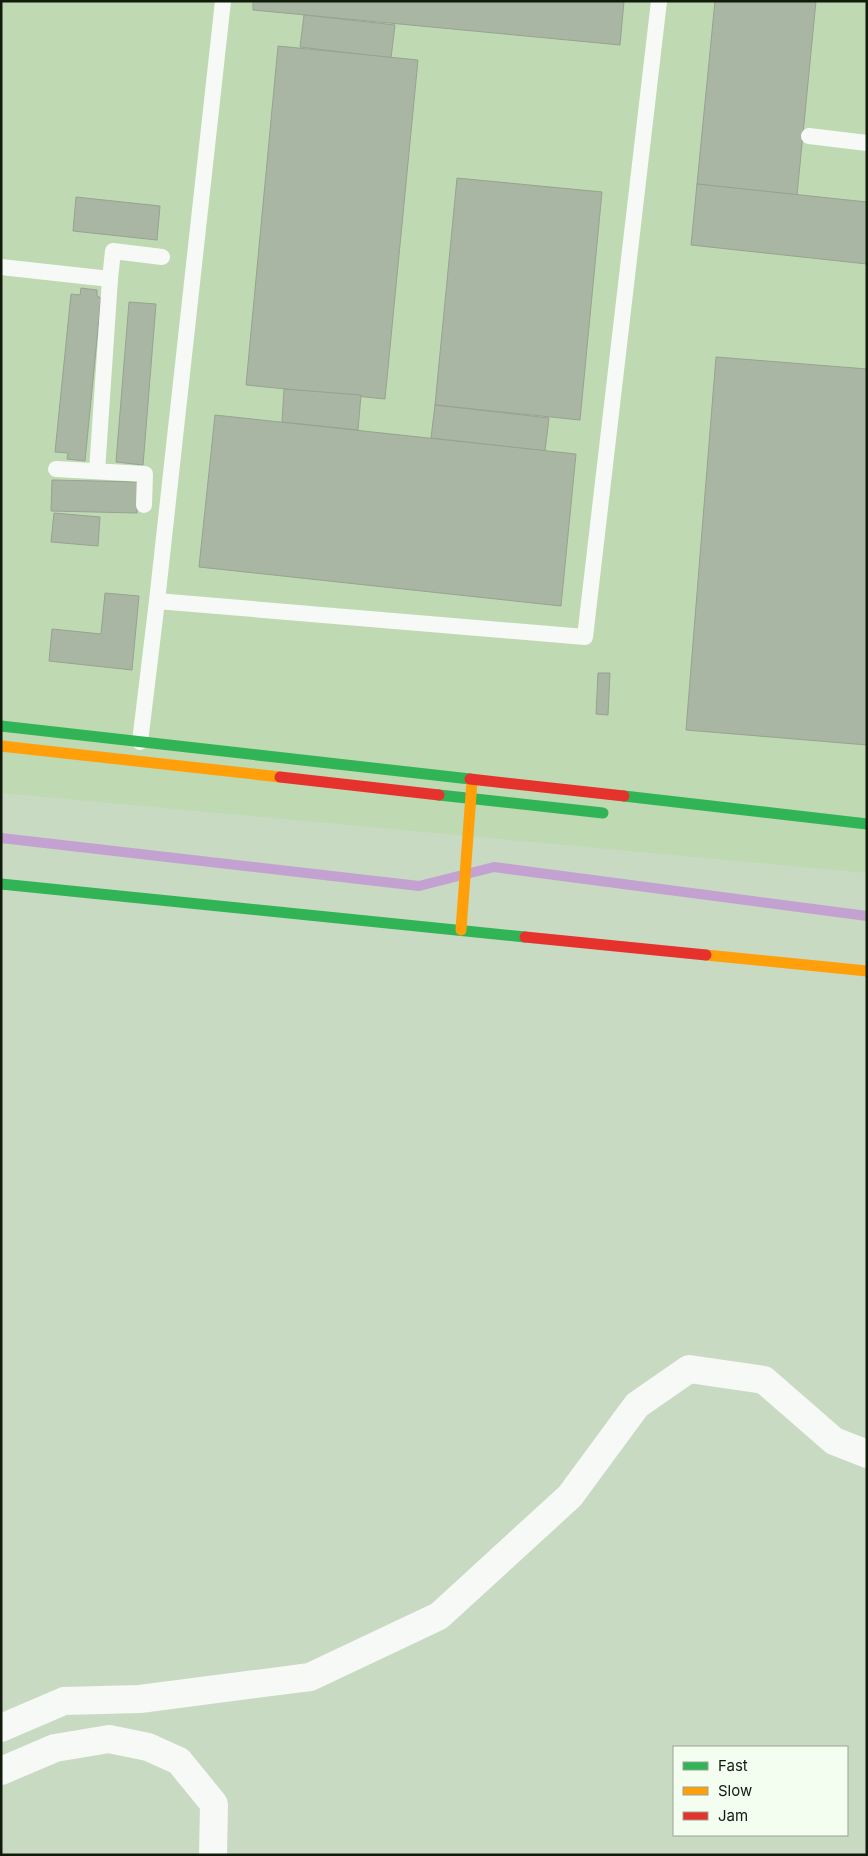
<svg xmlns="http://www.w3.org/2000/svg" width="868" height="1856" viewBox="0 0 868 1856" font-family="Inter,sans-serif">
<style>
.built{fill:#bfd9b2}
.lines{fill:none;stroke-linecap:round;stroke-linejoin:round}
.stream{stroke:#c3a1d1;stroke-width:10}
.building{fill:#a9b6a3;stroke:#96a390}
.lane{stroke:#f7f9f6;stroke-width:16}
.street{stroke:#f7f9f6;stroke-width:28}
.fast{stroke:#30b455;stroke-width:11}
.slow{stroke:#ff9f0a;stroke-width:11}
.jam{stroke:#e5322d;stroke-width:11}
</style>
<rect width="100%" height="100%" fill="#c9dac2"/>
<polygon class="built" points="1,1 867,1 867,873 1,793"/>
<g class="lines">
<polyline class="stream" points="1,838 419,886 494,867 867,916"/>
</g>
<g class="building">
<polygon points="253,1 624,1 620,45 253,10"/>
<polygon points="715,1 816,1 797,195 697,184"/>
<polygon points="304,15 395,25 391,58 300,47"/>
<polygon points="278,46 418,60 385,399 246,385"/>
<polygon points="457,178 602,192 580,420 435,405"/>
<polygon points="697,184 867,202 867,264 691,245"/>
<polygon points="76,197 160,206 157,240 73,231"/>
<polygon points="81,288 97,290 97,296 101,298 85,461 67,459 68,453 55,452 71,294 80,295"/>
<polygon points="129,302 156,304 143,465 116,462"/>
<polygon points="716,357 867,369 867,745 686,730"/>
<polygon points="284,389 361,395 358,430 282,422"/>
<polygon points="435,405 549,418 545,451 431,438"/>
<polygon points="215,415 576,454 561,606 199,567"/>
<polygon points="52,480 138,482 137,513 51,511"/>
<polygon points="54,513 100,517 98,546 51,542"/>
<polygon points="105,593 139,596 132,670 49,661 52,629 101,634"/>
<polygon points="598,673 610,673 608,715 596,714"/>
</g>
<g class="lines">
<g class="lane">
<polyline points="223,1 157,601 585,637 659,1"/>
<polyline points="809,136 867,143"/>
<polyline points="1,267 110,279 113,251 162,257"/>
<polyline points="56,469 145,474 144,505"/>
<polyline points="97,471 110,279"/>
<polyline points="140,742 157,601"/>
</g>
<g class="street">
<polyline points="1,1728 64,1701 140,1699 310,1677 439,1616 570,1496 637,1405 689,1369 764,1380 834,1441 867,1454"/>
<polyline points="1,1771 55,1748 109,1739 148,1747 179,1761 214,1804 213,1855"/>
</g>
<g class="fast">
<polyline points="1,726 470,779"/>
<polyline points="439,795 603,813"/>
<polyline points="624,796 867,824"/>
<polyline points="1,884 525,937"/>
</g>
<g class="slow">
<polyline points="1,746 280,777"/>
<polyline points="461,930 472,781"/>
<polyline points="706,955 867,971"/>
</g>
<g class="jam">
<polyline points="280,777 439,795"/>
<polyline points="470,779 624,796"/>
<polyline points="525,937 706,955"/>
</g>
</g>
<rect width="868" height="1856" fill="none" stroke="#101b0b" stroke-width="5"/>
<rect x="673" y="1746" width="175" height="90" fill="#f4fef0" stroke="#99a394"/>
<rect x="683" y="1762" width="25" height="8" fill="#30b455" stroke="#99a394"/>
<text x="718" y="1771" font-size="15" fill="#101b0b">Fast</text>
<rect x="683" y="1787" width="25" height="8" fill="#ff9f0a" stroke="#99a394"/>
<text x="718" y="1796" font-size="15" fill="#101b0b">Slow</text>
<rect x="683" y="1812" width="25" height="8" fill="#e5322d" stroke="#99a394"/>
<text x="718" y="1821" font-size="15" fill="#101b0b">Jam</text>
</svg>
